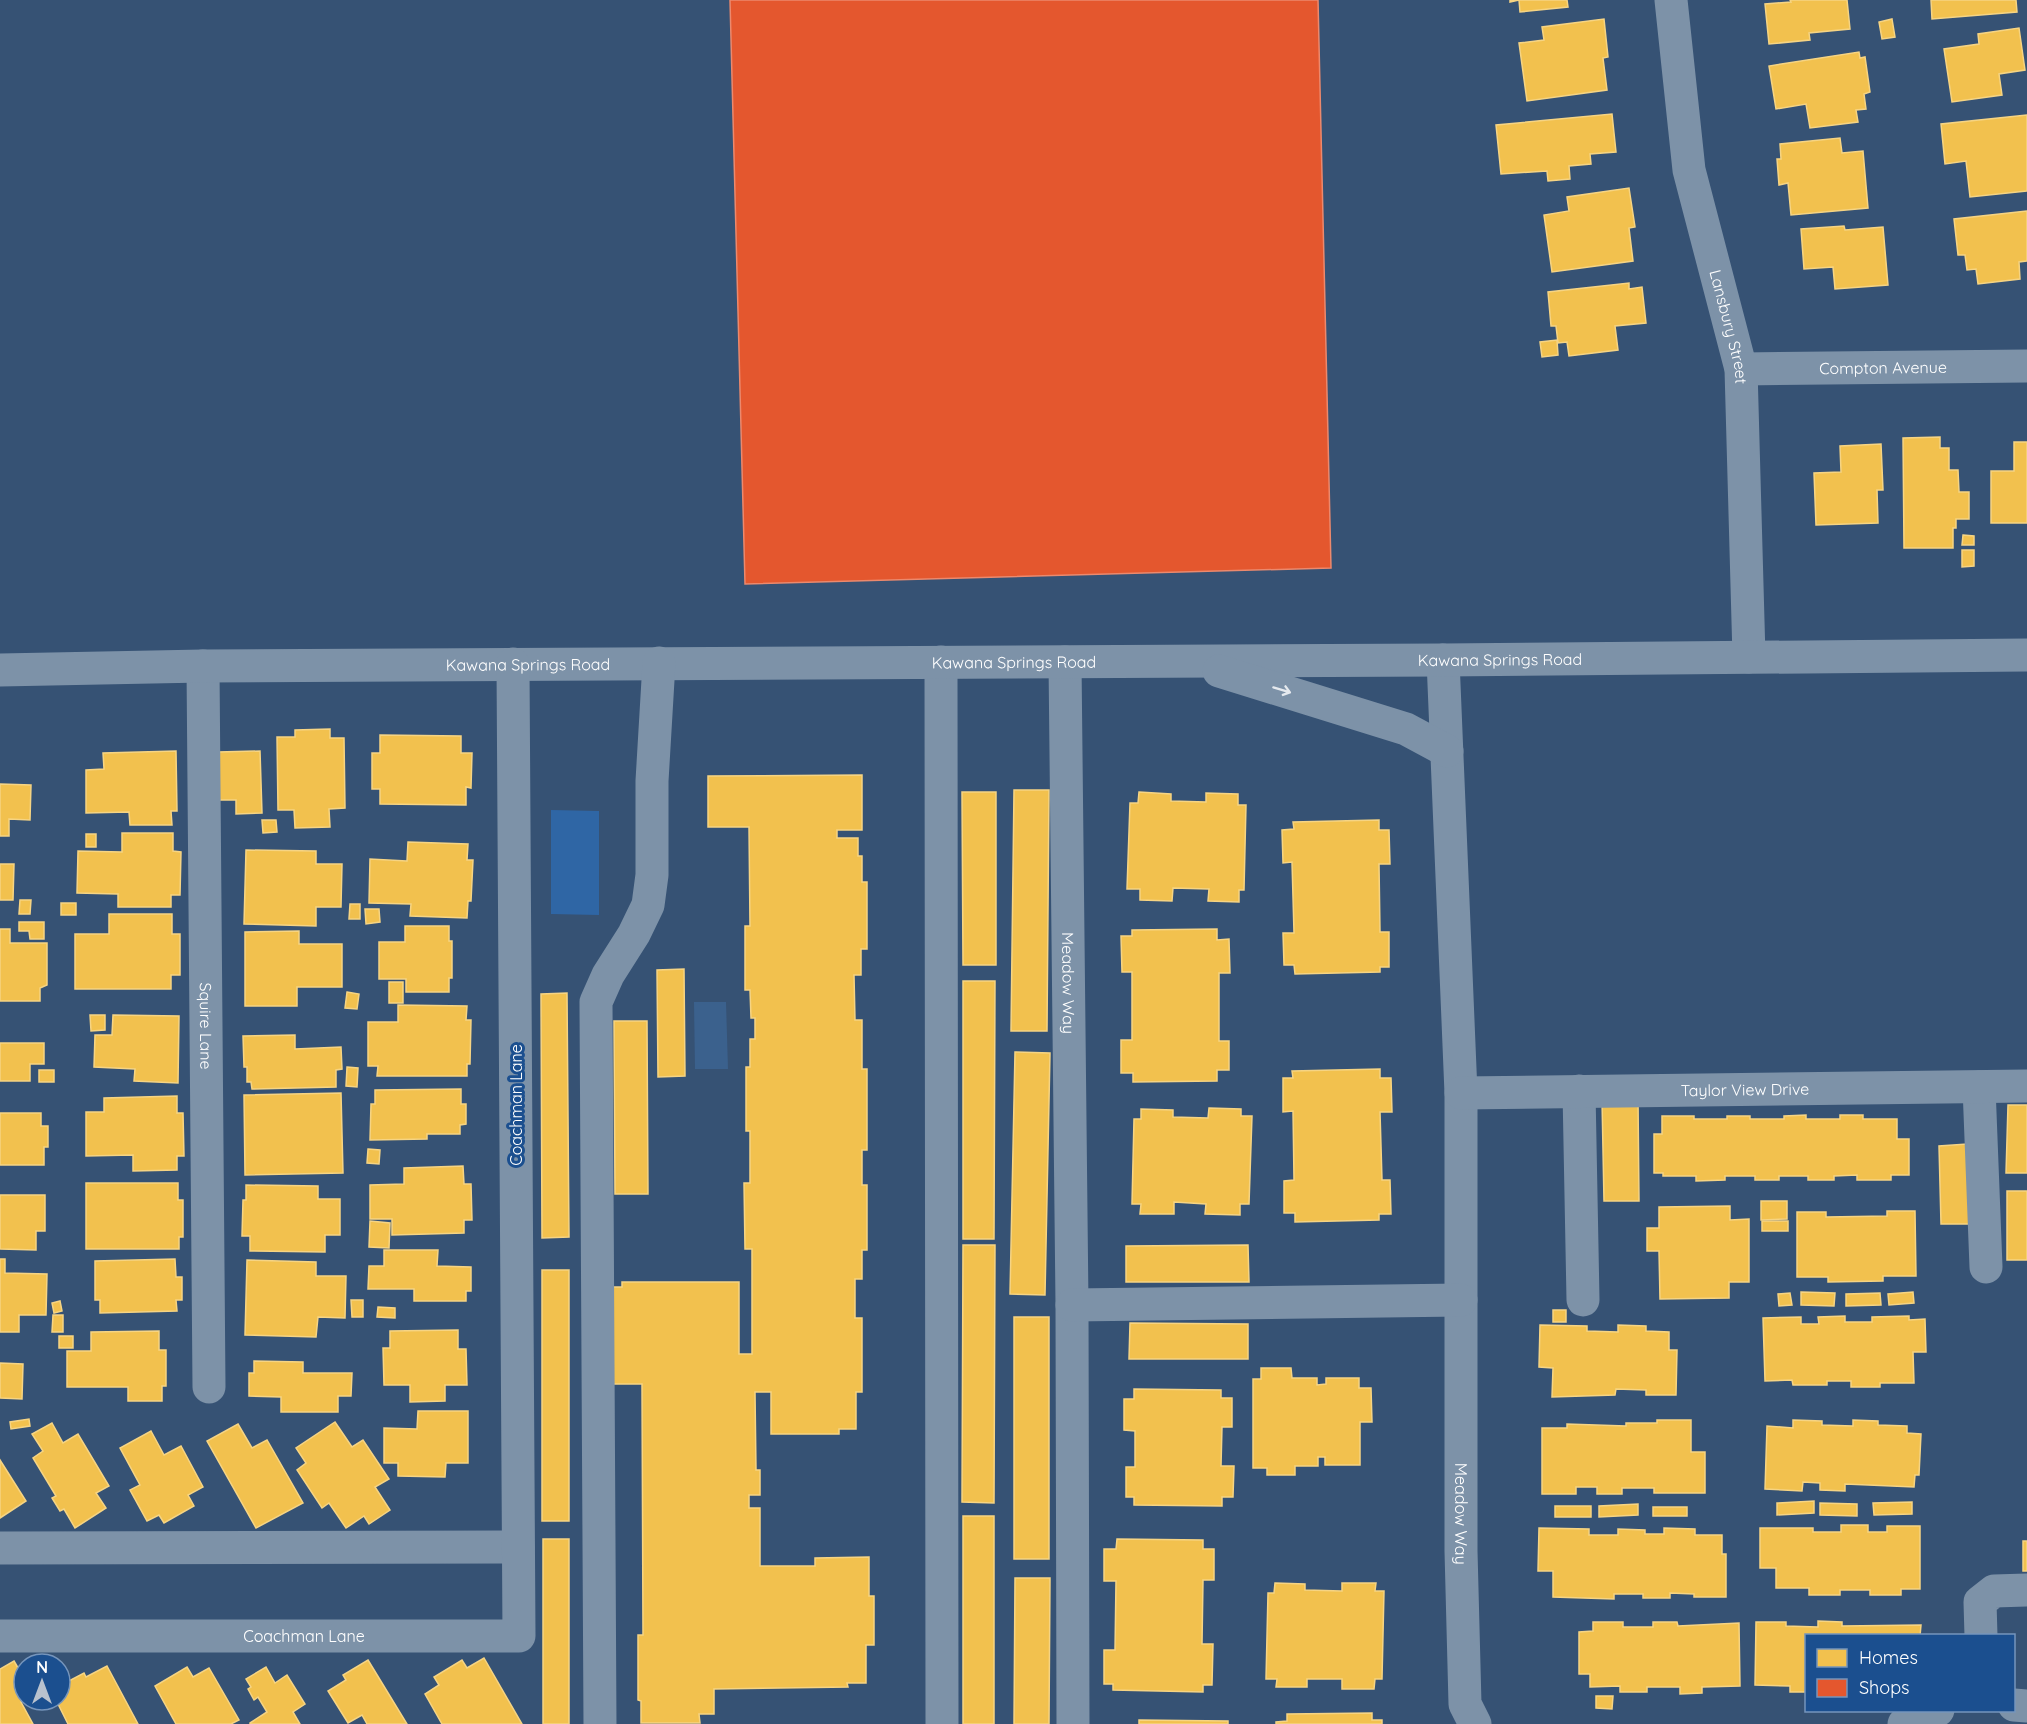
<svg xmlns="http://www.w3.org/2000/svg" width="2027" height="1724" viewBox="0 0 2027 1724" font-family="Quicksand,sans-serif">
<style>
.green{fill:#2f66a5}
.water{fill:#3b618d}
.homes{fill:#f2c14e;stroke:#f6d483;stroke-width:1.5}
.shops{fill:#e4572e;stroke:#ec896d;stroke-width:1.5}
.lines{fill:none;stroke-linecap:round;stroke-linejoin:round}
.minor{stroke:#7d92a8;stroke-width:33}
.oneway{stroke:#e5e9ee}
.labels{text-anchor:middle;stroke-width:6;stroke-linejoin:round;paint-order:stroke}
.street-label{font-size:16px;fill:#fff;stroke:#1b4f8f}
</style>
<rect width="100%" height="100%" fill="#365274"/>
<polygon class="green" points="551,810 599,811 599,915 551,914"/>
<polygon class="water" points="694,1002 726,1002 728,1069 695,1069"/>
<g class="homes">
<polygon points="1510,0 1567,0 1568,7 1520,12 1519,0 1510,2"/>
<polygon points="1790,0 1847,0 1850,29 1809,33 1810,40 1769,44 1765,4 1791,2"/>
<polygon points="1931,0 2016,0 2017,12 1932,19"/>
<polygon points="1604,19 1608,57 1603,58 1607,90 1527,101 1519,43 1544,40 1542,27"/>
<polygon points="1892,19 1895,37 1882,39 1879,22"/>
<polygon points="2019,28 2025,70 1999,74 2002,95 1952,102 1944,49 1979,44 1978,34"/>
<polygon points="1859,52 1860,58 1865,57 1870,92 1864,94 1866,109 1856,110 1858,122 1810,128 1806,104 1776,109 1769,66"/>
<polygon points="1612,114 1616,152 1590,154 1591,164 1569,166 1570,179 1548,181 1547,171 1501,174 1496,125"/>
<polygon points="2027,115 2027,191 1970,197 1966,161 1945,164 1941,124"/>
<polygon points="1840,138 1842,153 1863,151 1868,208 1791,215 1788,183 1779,185 1777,159 1781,159 1780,144"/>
<polygon points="1629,188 1635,227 1629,228 1633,261 1552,272 1544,215 1569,211 1567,197"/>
<polygon points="2027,211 2027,261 2019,262 2020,279 1978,284 1976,269 1967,270 1965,255 1958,255 1954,219"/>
<polygon points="1844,226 1845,230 1883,227 1888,285 1835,289 1833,267 1804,269 1801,229"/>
<polygon points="1629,283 1629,289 1642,287 1646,323 1615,326 1618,350 1569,356 1567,342 1558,343 1556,326 1551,326 1548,292"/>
<polygon points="1557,340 1558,355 1542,357 1540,342"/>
<polygon points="1940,437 1940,448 1949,448 1949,470 1958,470 1959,492 1969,492 1969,519 1956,519 1956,528 1953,528 1953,548 1904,548 1903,438"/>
<polygon points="2014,442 2027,442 2027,523 1991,523 1991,471 2014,471"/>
<polygon points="1881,444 1883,490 1877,490 1878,523 1816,525 1814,473 1841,472 1840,446"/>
<polygon points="1963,535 1974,536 1974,545 1962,545"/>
<polygon points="1962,550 1974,550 1974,566 1962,567"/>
<polygon points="330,729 330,738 344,738 345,808 329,809 330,827 295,828 294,810 278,810 277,737 295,737 295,730"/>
<polygon points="380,735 461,736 461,753 472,753 471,788 466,787 466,805 380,804 380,789 372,789 372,753 380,753"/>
<polygon points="176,751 177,811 171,811 172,825 130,825 129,812 86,813 86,770 104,769 103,753"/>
<polygon points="260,751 262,813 236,814 236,800 219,800 218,752"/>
<polygon points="862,775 862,830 837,830 837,838 858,838 858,856 862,856 862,882 867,882 867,949 861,949 861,975 854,975 855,1020 862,1020 862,1069 867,1069 867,1150 862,1150 862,1185 867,1185 867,1250 862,1250 862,1279 855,1279 855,1318 862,1318 862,1392 856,1392 856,1429 839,1429 839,1434 771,1434 771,1392 755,1392 756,1470 760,1470 760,1495 749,1495 749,1508 760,1508 760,1566 815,1566 815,1558 869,1557 869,1596 874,1596 874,1645 866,1645 866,1683 847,1683 848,1687 714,1689 714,1714 699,1714 700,1723 641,1723 641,1701 638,1700 638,1635 643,1635 642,1384 613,1384 613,1287 622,1287 622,1282 739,1282 739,1354 752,1354 752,1249 745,1249 744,1183 750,1183 750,1131 746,1131 746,1067 750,1067 750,1039 755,1039 755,1018 751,1018 750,990 745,990 745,926 750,926 749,827 708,827 708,776"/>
<polygon points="0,784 31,785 30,820 9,819 9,836 0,836"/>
<polygon points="1014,790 1049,790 1047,1031 1011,1031"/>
<polygon points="962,792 996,792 996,965 963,965"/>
<polygon points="1139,792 1171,794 1171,801 1206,802 1206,793 1238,794 1238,805 1246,805 1244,890 1239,890 1239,902 1208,901 1209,889 1173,888 1172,901 1140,900 1140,889 1127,889 1130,803 1138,803"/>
<polygon points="262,820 276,820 277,832 263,833"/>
<polygon points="1379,820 1379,830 1389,830 1390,864 1379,864 1380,932 1389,932 1389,967 1380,967 1380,972 1295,974 1294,965 1284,965 1283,933 1294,933 1292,862 1283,863 1282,830 1294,829 1293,822"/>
<polygon points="122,833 173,833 173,851 181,852 180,895 171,895 171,907 118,907 118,894 77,893 78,851 122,852"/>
<rect x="86" y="834" width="10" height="13"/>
<polygon points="408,842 468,844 467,860 473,860 471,901 468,901 467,918 410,916 411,904 369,903 370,859 407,861"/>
<polygon points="246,850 316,851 316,864 342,864 341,907 316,907 316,926 244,924"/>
<polygon points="0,864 14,864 13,900 0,900"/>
<polygon points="20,900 31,900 30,914 19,914"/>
<rect x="61" y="903" width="15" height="12"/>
<polygon points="350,904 360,904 360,919 349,919"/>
<polygon points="365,909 379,909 380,922 366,924"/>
<polygon points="109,914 172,914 172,934 180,934 180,975 171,975 171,989 75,989 75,934 109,934"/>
<polygon points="19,922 44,922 44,939 30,939 29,931 19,931"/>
<polygon points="405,926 449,926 449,941 452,941 452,978 449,978 449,992 406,992 406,979 379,979 379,942 405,942"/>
<polygon points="0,929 10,929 10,943 47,943 47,985 40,988 40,1001 0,1001"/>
<polygon points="1217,929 1217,940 1229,939 1230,973 1219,973 1219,1041 1229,1041 1229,1070 1217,1070 1217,1081 1133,1082 1133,1073 1121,1073 1121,1040 1132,1040 1132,972 1122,972 1121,936 1132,936 1132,930"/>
<polygon points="299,931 299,944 342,944 342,987 297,987 297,1006 245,1006 245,932"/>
<polygon points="684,969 685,1076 658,1077 657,970"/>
<polygon points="963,981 995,981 994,1239 963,1239"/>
<rect x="389" y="982" width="14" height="21"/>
<polygon points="347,992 359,994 357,1009 345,1008"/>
<polygon points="567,993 569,1237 542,1238 541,994"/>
<polygon points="398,1005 467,1006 466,1020 471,1020 470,1064 467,1064 467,1076 377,1076 378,1066 368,1066 368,1022 398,1022"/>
<polygon points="90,1015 105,1015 105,1030 91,1031"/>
<polygon points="113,1015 179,1016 178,1083 134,1081 135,1069 94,1067 95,1035 112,1035"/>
<polygon points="614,1021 647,1021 648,1194 615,1194"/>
<polygon points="295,1035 295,1049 341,1047 342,1069 336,1070 336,1087 252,1089 251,1082 247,1082 247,1067 244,1067 243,1036"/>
<polygon points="0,1043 44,1043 44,1064 30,1064 30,1081 0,1081"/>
<polygon points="1015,1052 1050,1053 1045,1295 1010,1294"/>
<polygon points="347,1067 358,1068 357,1087 346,1086"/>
<polygon points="1380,1069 1380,1078 1391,1078 1392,1112 1380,1112 1382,1180 1390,1180 1391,1214 1379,1214 1379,1220 1295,1222 1295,1213 1284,1213 1284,1181 1294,1180 1293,1111 1283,1112 1283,1078 1293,1078 1292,1071"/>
<rect x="39" y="1070" width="15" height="12"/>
<polygon points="461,1089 461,1104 466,1104 466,1124 460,1125 460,1134 427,1134 427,1139 370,1140 371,1104 375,1104 375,1090"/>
<polygon points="341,1093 343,1173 245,1175 244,1095"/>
<polygon points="177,1096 177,1113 183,1113 184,1156 177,1156 177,1170 133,1171 133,1155 86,1156 86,1112 104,1112 104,1098"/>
<polygon points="1638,1099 1639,1201 1604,1201 1602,1100"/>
<polygon points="2008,1105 2027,1105 2027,1173 2006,1173"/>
<polygon points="1209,1108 1241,1109 1241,1116 1252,1116 1249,1204 1240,1204 1240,1215 1205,1214 1206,1204 1174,1202 1174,1214 1140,1214 1141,1204 1132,1204 1134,1119 1141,1119 1141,1109 1173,1110 1173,1117 1208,1118"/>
<polygon points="0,1113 41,1113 41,1126 48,1126 48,1147 44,1147 44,1165 0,1165"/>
<polygon points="1806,1115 1806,1119 1840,1119 1840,1115 1863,1115 1863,1119 1897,1119 1897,1139 1909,1139 1909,1175 1891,1175 1891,1180 1857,1180 1857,1175 1834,1176 1834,1180 1808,1180 1808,1176 1779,1176 1779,1180 1755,1180 1755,1176 1725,1176 1725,1180 1696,1181 1696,1176 1663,1176 1663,1173 1654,1173 1654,1134 1662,1134 1662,1116 1694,1116 1694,1119 1727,1119 1727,1116 1750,1116 1750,1119 1784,1119 1784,1116"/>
<polygon points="1967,1144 1969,1224 1941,1224 1939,1146"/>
<polygon points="368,1149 380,1150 379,1164 367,1163"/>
<polygon points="463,1166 464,1184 471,1184 472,1220 464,1220 464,1233 392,1235 392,1219 370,1219 370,1185 404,1184 404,1168"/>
<polygon points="86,1183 178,1183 178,1200 183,1200 183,1237 179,1237 179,1249 86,1249"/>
<polygon points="246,1185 318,1186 318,1199 340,1199 340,1235 325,1235 325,1252 250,1251 250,1236 242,1236 243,1200 246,1200"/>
<rect x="2007" y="1191" width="20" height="69"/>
<polygon points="0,1195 45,1195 45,1231 36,1231 36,1250 0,1249"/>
<polygon points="1761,1201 1787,1201 1787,1219 1761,1220"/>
<polygon points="1730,1206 1730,1220 1749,1219 1749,1282 1729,1282 1729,1298 1660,1299 1659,1251 1647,1251 1647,1228 1659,1228 1659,1207"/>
<polygon points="1887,1211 1915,1211 1916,1276 1883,1276 1883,1281 1828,1282 1828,1277 1797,1277 1797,1212 1826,1212 1826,1217 1887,1216"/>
<polygon points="370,1221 390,1223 389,1248 369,1247"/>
<rect x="1762" y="1221" width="26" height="10"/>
<polygon points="963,1245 995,1245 994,1503 962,1502"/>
<polygon points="1248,1245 1249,1282 1126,1282 1126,1246"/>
<polygon points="384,1250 438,1250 437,1266 471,1267 471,1291 466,1291 466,1301 414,1301 414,1289 368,1289 369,1266 384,1266"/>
<polygon points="0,1259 5,1259 5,1273 47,1274 46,1315 19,1315 19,1332 0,1332"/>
<polygon points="175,1259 176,1277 182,1277 182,1300 176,1300 177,1311 100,1313 100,1300 95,1300 95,1261"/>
<polygon points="247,1260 316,1262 316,1276 346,1276 345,1318 318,1317 316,1337 245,1335"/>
<rect x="542" y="1270" width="27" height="251"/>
<polygon points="1801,1292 1835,1293 1834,1306 1801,1305"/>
<polygon points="1913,1292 1914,1303 1889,1305 1888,1294"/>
<polygon points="1790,1293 1792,1305 1779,1306 1778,1294"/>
<polygon points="1880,1293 1881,1305 1846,1306 1846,1294"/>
<polygon points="351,1300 363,1300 363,1317 352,1317"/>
<polygon points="60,1301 62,1311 54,1313 52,1303"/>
<polygon points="378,1307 395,1308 395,1318 377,1317"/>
<rect x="1553" y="1310" width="13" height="12"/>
<polygon points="53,1315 63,1315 63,1332 52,1332"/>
<polygon points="1845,1316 1845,1322 1872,1322 1872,1317 1909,1316 1909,1320 1925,1319 1926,1352 1913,1352 1914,1383 1880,1383 1880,1387 1851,1387 1851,1381 1827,1381 1827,1385 1793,1385 1792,1380 1765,1381 1763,1318 1801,1317 1801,1324 1819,1324 1818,1317"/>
<rect x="1014" y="1317" width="35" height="242"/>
<polygon points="1130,1323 1248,1324 1248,1359 1129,1359"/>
<polygon points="1540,1325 1587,1326 1587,1331 1618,1332 1618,1325 1646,1326 1646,1331 1669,1332 1669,1350 1677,1350 1676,1395 1646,1395 1646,1390 1616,1389 1615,1395 1552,1397 1553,1368 1539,1367"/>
<polygon points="458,1330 458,1349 466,1349 467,1385 445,1385 445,1401 410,1402 410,1385 384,1385 383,1348 390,1348 390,1331"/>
<polygon points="159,1331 159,1350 166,1350 166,1386 162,1386 162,1401 128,1401 128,1387 67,1387 67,1351 91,1351 91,1332"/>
<rect x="59" y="1336" width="14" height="12"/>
<polygon points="254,1361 303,1362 303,1373 352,1373 351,1396 338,1396 338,1412 281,1412 281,1397 249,1396 249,1373 254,1373"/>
<polygon points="0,1363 23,1364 22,1399 0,1398"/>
<polygon points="1261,1368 1291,1368 1292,1378 1317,1378 1317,1385 1326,1384 1326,1378 1359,1378 1359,1388 1371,1388 1372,1422 1360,1422 1360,1465 1325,1465 1325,1457 1318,1457 1318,1466 1295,1466 1295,1475 1267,1475 1267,1468 1253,1468 1253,1379 1261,1379"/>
<polygon points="1134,1389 1221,1390 1221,1398 1232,1398 1232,1427 1222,1427 1221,1466 1234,1466 1233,1497 1222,1497 1222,1506 1134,1505 1134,1497 1126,1497 1126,1467 1135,1467 1135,1431 1124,1430 1124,1399 1134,1399"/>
<polygon points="418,1411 468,1411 468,1463 446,1463 445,1477 398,1476 398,1463 384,1463 384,1428 417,1429"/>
<polygon points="29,1419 30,1426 11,1429 10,1422"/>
<polygon points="1657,1420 1691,1420 1691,1452 1705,1452 1705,1493 1654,1493 1654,1488 1622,1488 1622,1494 1597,1494 1597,1487 1576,1487 1576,1494 1542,1494 1542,1428 1567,1428 1567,1424 1626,1426 1626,1423 1657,1423"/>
<polygon points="1793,1420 1822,1421 1822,1425 1853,1426 1853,1420 1878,1421 1878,1425 1907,1426 1907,1433 1921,1434 1919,1475 1915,1475 1914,1487 1845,1484 1845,1491 1820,1490 1820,1483 1803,1482 1802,1491 1765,1489 1767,1426 1793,1428"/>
<polygon points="335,1422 352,1447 363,1440 389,1479 375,1487 390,1510 369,1524 364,1516 346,1528 329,1503 322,1508 297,1470 306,1463 296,1448"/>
<polygon points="52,1423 63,1443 78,1434 109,1486 96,1493 106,1508 75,1528 64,1509 60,1511 52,1498 56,1496 33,1458 43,1451 32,1434"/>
<polygon points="238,1424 252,1448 267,1440 303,1503 256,1528 207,1441"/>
<polygon points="151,1431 164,1455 181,1446 203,1487 188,1495 194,1506 164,1523 159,1515 147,1521 130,1490 140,1485 120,1448"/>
<polygon points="0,1460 26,1501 0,1518"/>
<polygon points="1814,1501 1814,1513 1777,1515 1777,1503"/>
<polygon points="1912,1502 1912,1514 1874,1515 1873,1503"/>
<polygon points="1820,1503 1857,1504 1857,1516 1820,1515"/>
<polygon points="1638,1504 1638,1515 1599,1517 1599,1506"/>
<rect x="1555" y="1506" width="36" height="11"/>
<rect x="1653" y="1507" width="34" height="9"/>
<rect x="963" y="1516" width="31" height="208"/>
<polygon points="1841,1525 1868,1525 1868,1532 1887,1532 1887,1526 1920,1526 1920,1589 1901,1589 1901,1595 1870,1595 1870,1590 1840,1590 1840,1595 1809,1595 1809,1588 1776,1588 1776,1568 1760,1568 1760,1528 1813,1528 1813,1532 1841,1532"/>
<polygon points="1539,1528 1589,1529 1589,1535 1618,1535 1618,1529 1645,1530 1645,1534 1664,1534 1664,1528 1695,1529 1695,1535 1722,1535 1722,1554 1726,1554 1726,1597 1694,1597 1694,1594 1670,1593 1670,1598 1643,1598 1643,1594 1614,1594 1614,1599 1553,1597 1553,1571 1538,1571"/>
<rect x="543" y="1539" width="26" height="185"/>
<polygon points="1117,1539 1203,1540 1203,1549 1214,1549 1214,1580 1203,1580 1202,1644 1213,1644 1212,1685 1203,1685 1203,1692 1113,1690 1113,1684 1104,1684 1104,1650 1115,1650 1116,1581 1104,1581 1104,1549 1116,1549"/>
<rect x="2023" y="1541" width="4" height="30"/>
<polygon points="1015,1578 1050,1578 1049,1724 1014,1724"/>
<polygon points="1275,1583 1305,1584 1305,1590 1342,1591 1342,1583 1376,1583 1375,1591 1384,1591 1382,1679 1375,1679 1374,1689 1342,1689 1342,1679 1307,1679 1307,1687 1276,1687 1277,1679 1266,1679 1268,1593 1274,1593"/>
<polygon points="1818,1621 1842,1622 1842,1626 1921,1625 1920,1636 1806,1636 1806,1692 1790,1692 1790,1686 1755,1685 1756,1622 1786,1622 1786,1626 1818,1627"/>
<polygon points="1593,1622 1623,1622 1623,1627 1653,1627 1653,1622 1677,1622 1678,1626 1739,1623 1740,1686 1702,1687 1702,1693 1680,1694 1680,1687 1647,1687 1647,1692 1620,1692 1620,1686 1590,1687 1590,1674 1579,1674 1579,1632 1593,1631"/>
<polygon points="484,1658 522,1724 442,1724 425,1694 439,1685 434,1677 462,1660 467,1668"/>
<polygon points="368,1660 407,1724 367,1724 362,1715 348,1723 328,1691 346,1680 343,1675"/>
<polygon points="14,1661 24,1678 25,1700 21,1702 33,1724 0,1724 0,1669"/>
<polygon points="107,1666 138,1724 68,1724 56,1700 60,1700 60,1693 66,1690 63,1684 84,1673 86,1677"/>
<polygon points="187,1667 193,1677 209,1668 239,1720 231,1724 176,1724 155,1686"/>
<polygon points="266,1667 275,1683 287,1675 305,1704 293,1712 300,1724 250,1724 250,1723 267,1712 258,1697 254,1700 248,1689 251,1687 246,1679"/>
<polygon points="1596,1696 1613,1696 1612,1709 1596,1708"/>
<polygon points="1372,1713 1372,1720 1382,1720 1382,1724 1276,1724 1276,1722 1287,1721 1287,1714"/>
<polygon points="1139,1720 1228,1721 1228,1724 1139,1724"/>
</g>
<polygon class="shops" points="730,0 1318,0 1331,568 745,584"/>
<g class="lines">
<g class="minor">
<path id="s1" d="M1671,0L1689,170L1741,369L1749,657"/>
<path id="s2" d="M1741,369L2027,366"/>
<path id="s3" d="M1443,660L1461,1093V1551L1465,1704L1475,1724"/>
<polyline points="941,662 942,1724"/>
<path id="s4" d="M1065,662L1072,1305L1073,1724"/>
<path id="s5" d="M203,666L209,1387"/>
<path id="s6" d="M0,670L203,666L1443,660L2027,655"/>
<polyline points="1219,671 1406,729 1447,751"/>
<polyline points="1979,1087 1986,1267"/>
<polyline points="1579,1091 1583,1300"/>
<path id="s7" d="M1461,1093L2027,1086"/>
<polyline points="1072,1305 1461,1300"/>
<polyline points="0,1548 518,1547"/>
<path id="s8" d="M0,1636H519L513,664"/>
<polyline points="1981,1636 1980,1602 1994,1591 2027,1590"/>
<polyline points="2014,1705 2027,1706"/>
<polyline points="600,1724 596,1002 608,975 634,934 648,905 652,875 652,781 659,663"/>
<polyline points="1904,1724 1938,1710"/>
</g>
</g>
<defs><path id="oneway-shaft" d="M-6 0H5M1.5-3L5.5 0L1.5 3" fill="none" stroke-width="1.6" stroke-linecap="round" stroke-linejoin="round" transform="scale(1.5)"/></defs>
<use class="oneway" href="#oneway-shaft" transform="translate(1282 690) rotate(17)"/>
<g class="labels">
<g class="street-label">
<text dy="6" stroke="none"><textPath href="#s1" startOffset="333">Lansbury Street</textPath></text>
<text dy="6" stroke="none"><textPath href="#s2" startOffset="142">Compton Avenue</textPath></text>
<text dy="6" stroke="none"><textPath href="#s6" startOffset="1500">Kawana Springs Road</textPath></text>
<text dy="6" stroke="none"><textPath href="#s6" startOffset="1014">Kawana Springs Road</textPath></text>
<text dy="6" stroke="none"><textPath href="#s6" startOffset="528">Kawana Springs Road</textPath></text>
<text dy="6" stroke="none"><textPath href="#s4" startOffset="321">Meadow Way</textPath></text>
<text dy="6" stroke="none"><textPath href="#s5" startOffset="360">Squire Lane</textPath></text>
<text dy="6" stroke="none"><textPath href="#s7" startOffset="284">Taylor View Drive</textPath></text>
<text transform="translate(516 1105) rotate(-90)" y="6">Coachman Lane</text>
<text dy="6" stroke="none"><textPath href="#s3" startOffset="854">Meadow Way</textPath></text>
<text dy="6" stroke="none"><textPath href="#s8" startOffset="304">Coachman Lane</textPath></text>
</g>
</g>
<rect x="1805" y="1634" width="210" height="78" fill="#1b4f8f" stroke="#7695bc" stroke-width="1.5"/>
<rect x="1817" y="1649" width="30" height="18" fill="#f2c14e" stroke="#7695bc" stroke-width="1.5"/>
<text x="1859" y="1664" font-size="18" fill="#ffffff">Homes</text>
<rect x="1817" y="1679" width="30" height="18" fill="#e4572e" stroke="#7695bc" stroke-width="1.5"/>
<text x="1859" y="1694" font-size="18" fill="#ffffff">Shops</text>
<g transform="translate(42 1682)"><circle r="28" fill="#1b4f8f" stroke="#7695bc" stroke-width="1.5"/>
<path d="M0-4.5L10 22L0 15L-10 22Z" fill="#b9c2ce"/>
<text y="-9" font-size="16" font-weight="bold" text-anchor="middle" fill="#ffffff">N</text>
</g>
</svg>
